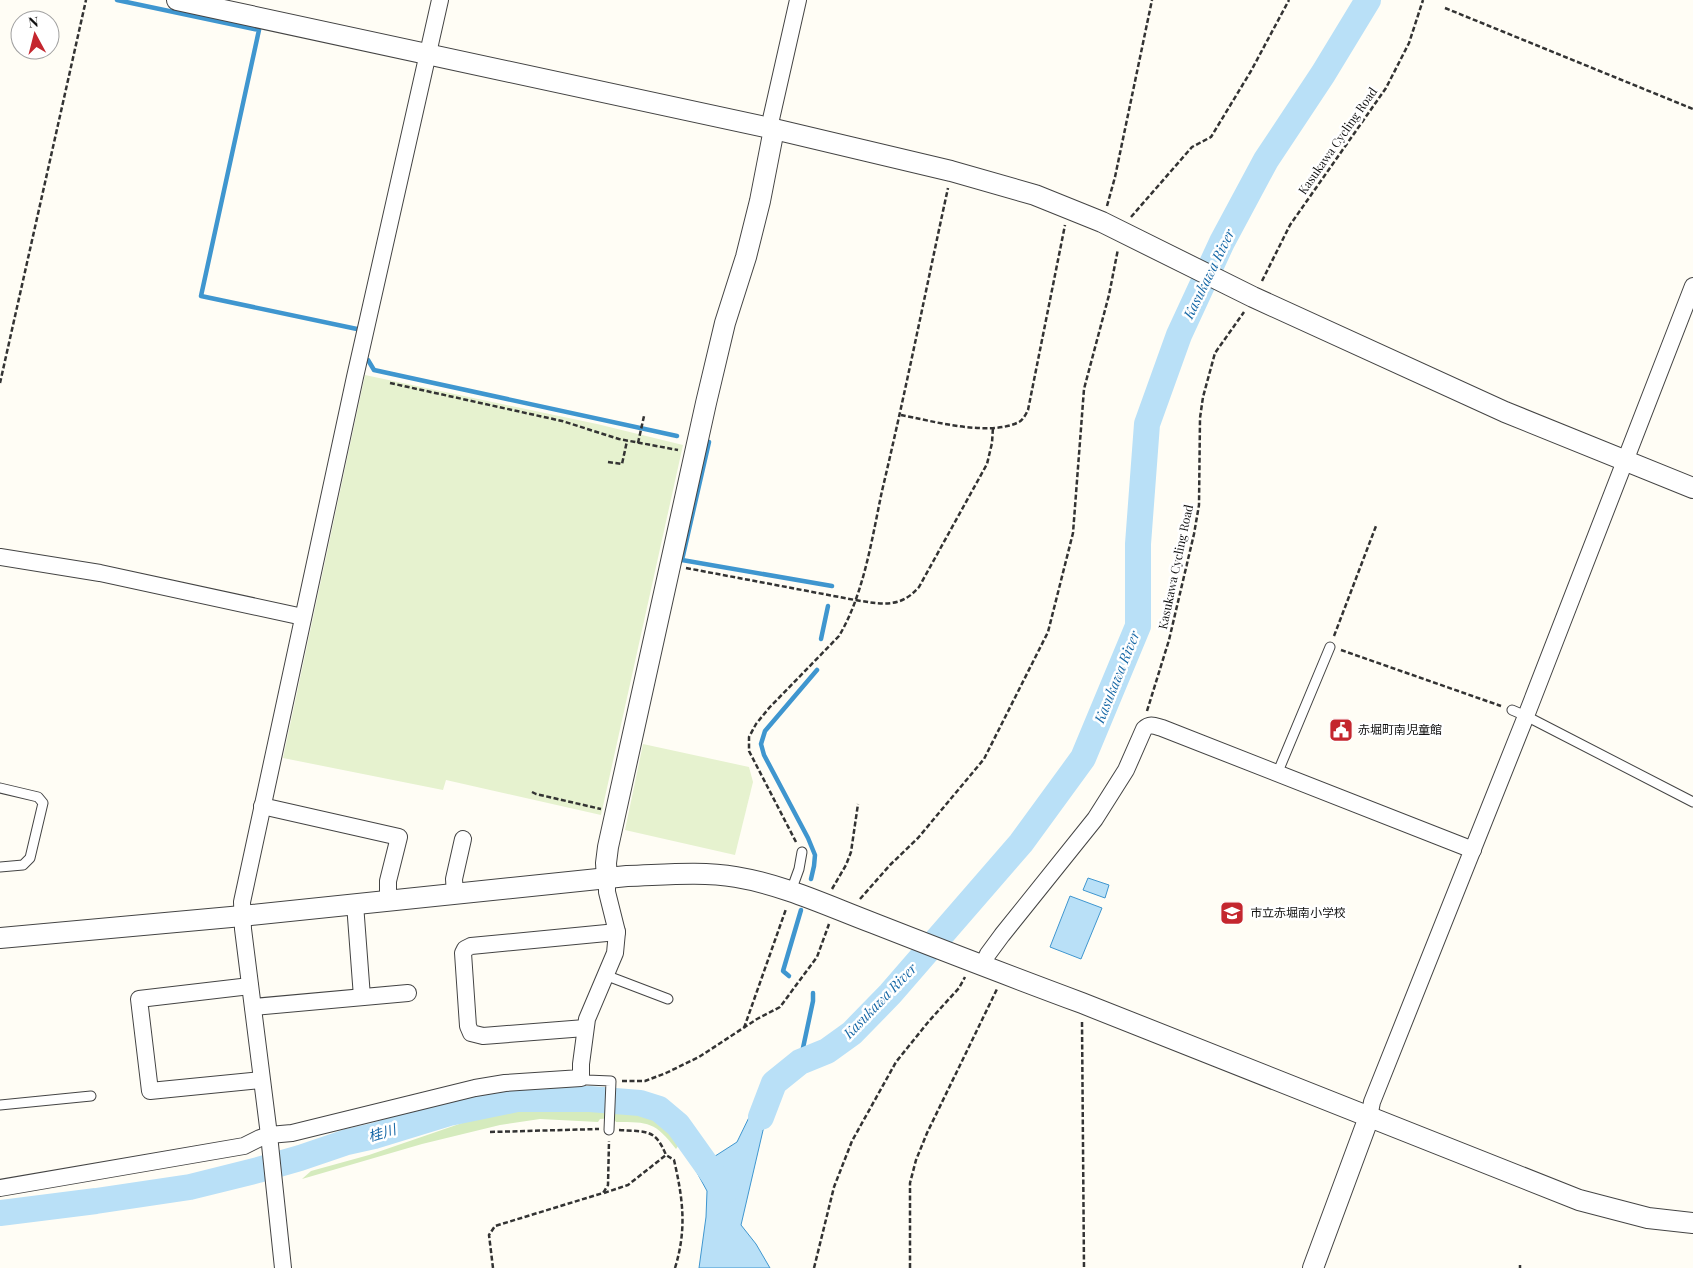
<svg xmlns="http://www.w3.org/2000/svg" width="1693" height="1268" viewBox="0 0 1693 1268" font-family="'Playfair Display','Noto Sans JP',serif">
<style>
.green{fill:#d5ebbd}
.pitch{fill:#e6f2cf}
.water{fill:#b9e0f7;stroke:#3f96cf}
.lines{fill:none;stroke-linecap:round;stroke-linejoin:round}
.stream{stroke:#3f96cf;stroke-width:4.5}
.river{stroke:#b9e0f7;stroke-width:26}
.service-casing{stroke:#444;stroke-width:11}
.minor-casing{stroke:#444;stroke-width:18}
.tertiary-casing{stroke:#444;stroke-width:22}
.path{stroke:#333;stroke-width:2.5;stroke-dasharray:5 2.5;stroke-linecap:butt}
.service{stroke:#fff;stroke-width:9}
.minor{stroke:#fff;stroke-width:16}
.tertiary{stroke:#fff;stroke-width:20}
.labels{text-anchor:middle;stroke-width:5;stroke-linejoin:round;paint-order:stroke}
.street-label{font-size:12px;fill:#111;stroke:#fff}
.poi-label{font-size:12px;fill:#111;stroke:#fff;text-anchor:start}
.water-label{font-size:14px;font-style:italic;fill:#1768a6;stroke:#fff}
</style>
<rect width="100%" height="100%" fill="#fffdf5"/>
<path class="green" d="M618,1107L658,1114L672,1126L681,1142L676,1149C655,1122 649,1122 616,1122L613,1118L600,1119L598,1122L540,1119L500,1125L422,1144L302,1179L311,1171L369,1155L465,1122L521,1110Z"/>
<g class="pitch">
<polygon points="365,375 597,424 683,445 601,815 446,780 443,790 283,758"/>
<polygon points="643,744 749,767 753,782 735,855 625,830"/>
</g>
<g class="water">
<polygon points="1088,878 1109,885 1105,898 1083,890"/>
<polygon points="1070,896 1102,908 1081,959 1050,947"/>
<polygon points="774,1083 741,1225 756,1244 770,1268 699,1268 706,1217 707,1191 695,1169 737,1142 756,1103"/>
</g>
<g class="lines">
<g class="stream">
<polyline points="117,0 259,30 201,296 357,329"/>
<polyline points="368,360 374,370 677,436"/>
<polyline points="709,442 682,560 832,586"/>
<polyline points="821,639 828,606"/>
<polyline points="811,879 814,866 815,855 808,838 764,755 761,744 765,731 817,670"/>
<polyline points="789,976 783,971 801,910"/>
<polyline points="800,1062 813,1001 813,993"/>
</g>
<g class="river">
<polyline points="761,1117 774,1083 800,1062 827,1051 852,1033 890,994 1021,843 1083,758 1138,626 1138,544 1147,424 1179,335 1222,242 1266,160 1323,74 1368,0"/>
<polyline points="0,1213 96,1201 190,1187 258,1170 300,1158 347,1142 374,1136 449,1113 517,1099 590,1099 640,1103 659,1109 678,1125 725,1191"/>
</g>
<g class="service-casing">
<g id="service">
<polyline points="1512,710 1526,716 1693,802"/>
<polyline points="1277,774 1330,647"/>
<polyline points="0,788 38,797 43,803 30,858 23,865 0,867"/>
<polyline points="791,891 799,869 802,852"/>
<polyline points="605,975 668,999"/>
<polyline points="581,1078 587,1080 611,1081 609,1130"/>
<polyline points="0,1105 91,1096"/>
</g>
</g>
<g class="minor-casing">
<g id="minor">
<polyline points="769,128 798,0"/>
<polyline points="0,557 100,573 303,617"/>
<polyline points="262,806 399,837 388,881 388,901"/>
<polyline points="455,894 454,879 463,839"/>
<polyline points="355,904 362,997"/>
<path d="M982,966L988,954L1002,935L1095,819L1126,770L1144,729C1150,723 1155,726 1162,728L1473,850"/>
<polyline points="250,986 139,999 150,1091 261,1080"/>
<polyline points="253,1007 408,993"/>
<polyline points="585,1028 483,1036 471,1033 468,1026 463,953 465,949 471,946 617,932"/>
<polyline points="1369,1117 1372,1102 1526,716 1693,286"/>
<polyline points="0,1188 244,1146 260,1138 269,1135 292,1133 475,1088 505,1083 581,1078 581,1064 587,1019 615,953 617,932 607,892 607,879"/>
<polyline points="283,1268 269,1135 243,929 242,902 355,377 440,0"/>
</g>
</g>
<g class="tertiary-casing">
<g id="tertiary">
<polyline points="177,0 774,129 951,171 1035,195 1102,222 1253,297 1505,412 1693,488"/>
<polyline points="607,879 606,863 608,847 706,403 725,323 746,257 760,201 774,129"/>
<path d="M0,938L242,916L627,876C663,875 701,871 736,877C784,885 828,906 873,923C942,950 1012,977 1082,1003L1579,1200L1648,1218L1693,1223"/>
<polyline points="1313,1268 1369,1117"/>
</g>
</g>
<g class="path">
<polyline points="1445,8 1693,109"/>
<polyline points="1107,206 1115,177 1152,0"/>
<polyline points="1131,217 1192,147 1211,137 1251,71 1289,0"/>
<polyline points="1262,281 1290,225 1386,88 1409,43 1423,0"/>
<polyline points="0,383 86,0"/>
<polyline points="390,383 562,421 619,439 678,450"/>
<path d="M901,415C932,421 989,437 1019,422C1023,420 1026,414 1028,410L1065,225"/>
<polyline points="638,443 644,416"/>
<polyline points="608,462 622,464 627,441"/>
<path d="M686,568L855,600C881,604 900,609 919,587L987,464L992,443L993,427"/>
<polyline points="1334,636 1376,526"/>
<polyline points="1341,650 1501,706"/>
<polyline points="1147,711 1169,640 1194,534 1199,505 1200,418 1203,397 1215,353 1244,312"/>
<polyline points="532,792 536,794 601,809"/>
<path d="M796,842L749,751V737L756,724L769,708L839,636C864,594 872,538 882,491C906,390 926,289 948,188"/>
<polyline points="832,889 846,865 851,852 858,804"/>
<polyline points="860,899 890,865 918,838 984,759 1048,632 1073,533 1084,389 1109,295 1118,249"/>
<polyline points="1082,1022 1084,1268"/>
<polyline points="744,1028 786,909"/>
<polyline points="622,1081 645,1081 666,1073 699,1057 757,1019 780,1007 817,957 829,924"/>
<path d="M619,1130C646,1132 655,1128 666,1155L674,1160C683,1199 687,1229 675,1268"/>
<polyline points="490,1132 599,1129"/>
<polyline points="604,1193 628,1185 666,1155"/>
<polyline points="1520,1265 1520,1268"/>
<polyline points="493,1268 489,1235 495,1226 603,1193 608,1185 609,1141"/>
<polyline points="814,1268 834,1187 852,1141 896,1062 929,1021 959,988 965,977"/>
<polyline points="910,1268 910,1183 916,1160 927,1133 997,989"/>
</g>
<use href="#service" class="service"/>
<use href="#minor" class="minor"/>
<use href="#tertiary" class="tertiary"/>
</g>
<defs>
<g id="civic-square" transform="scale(1.25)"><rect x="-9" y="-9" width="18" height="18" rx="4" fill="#c4262e" stroke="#fff"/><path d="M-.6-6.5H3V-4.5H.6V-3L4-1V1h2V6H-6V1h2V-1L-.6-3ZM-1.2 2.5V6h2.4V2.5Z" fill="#fff"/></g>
<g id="school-square" transform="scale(1.25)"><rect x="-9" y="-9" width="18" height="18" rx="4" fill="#c4262e" stroke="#fff"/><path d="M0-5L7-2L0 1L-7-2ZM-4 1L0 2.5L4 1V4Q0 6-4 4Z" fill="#fff"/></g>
</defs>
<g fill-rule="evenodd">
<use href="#civic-square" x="1341" y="730"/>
<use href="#school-square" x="1232" y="913"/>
</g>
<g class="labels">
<g class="street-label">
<text transform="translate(1338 141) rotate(-55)" y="4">Kasukawa Cycling Road</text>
<text transform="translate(1176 567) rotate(-78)" y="4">Kasukawa Cycling Road</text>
</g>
<g class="poi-label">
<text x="1358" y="734">赤堀町南児童館</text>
<text x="1250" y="917">市立赤堀南小学校</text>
</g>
<g class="water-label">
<text transform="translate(1209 274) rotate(-64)" y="5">Kasukawa River</text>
<text transform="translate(1117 677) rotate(-68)" y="5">Kasukawa River</text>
<text transform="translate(880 1001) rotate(-46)" y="5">Kasukawa River</text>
<text transform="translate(382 1133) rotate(-17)" y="5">桂川</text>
</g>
</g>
<g transform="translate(35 35) rotate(353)"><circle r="24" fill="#ffffff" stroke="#a0a0a0"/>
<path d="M0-4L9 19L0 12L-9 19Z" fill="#c4262e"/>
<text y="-8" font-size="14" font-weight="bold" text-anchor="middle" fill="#111111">N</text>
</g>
</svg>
